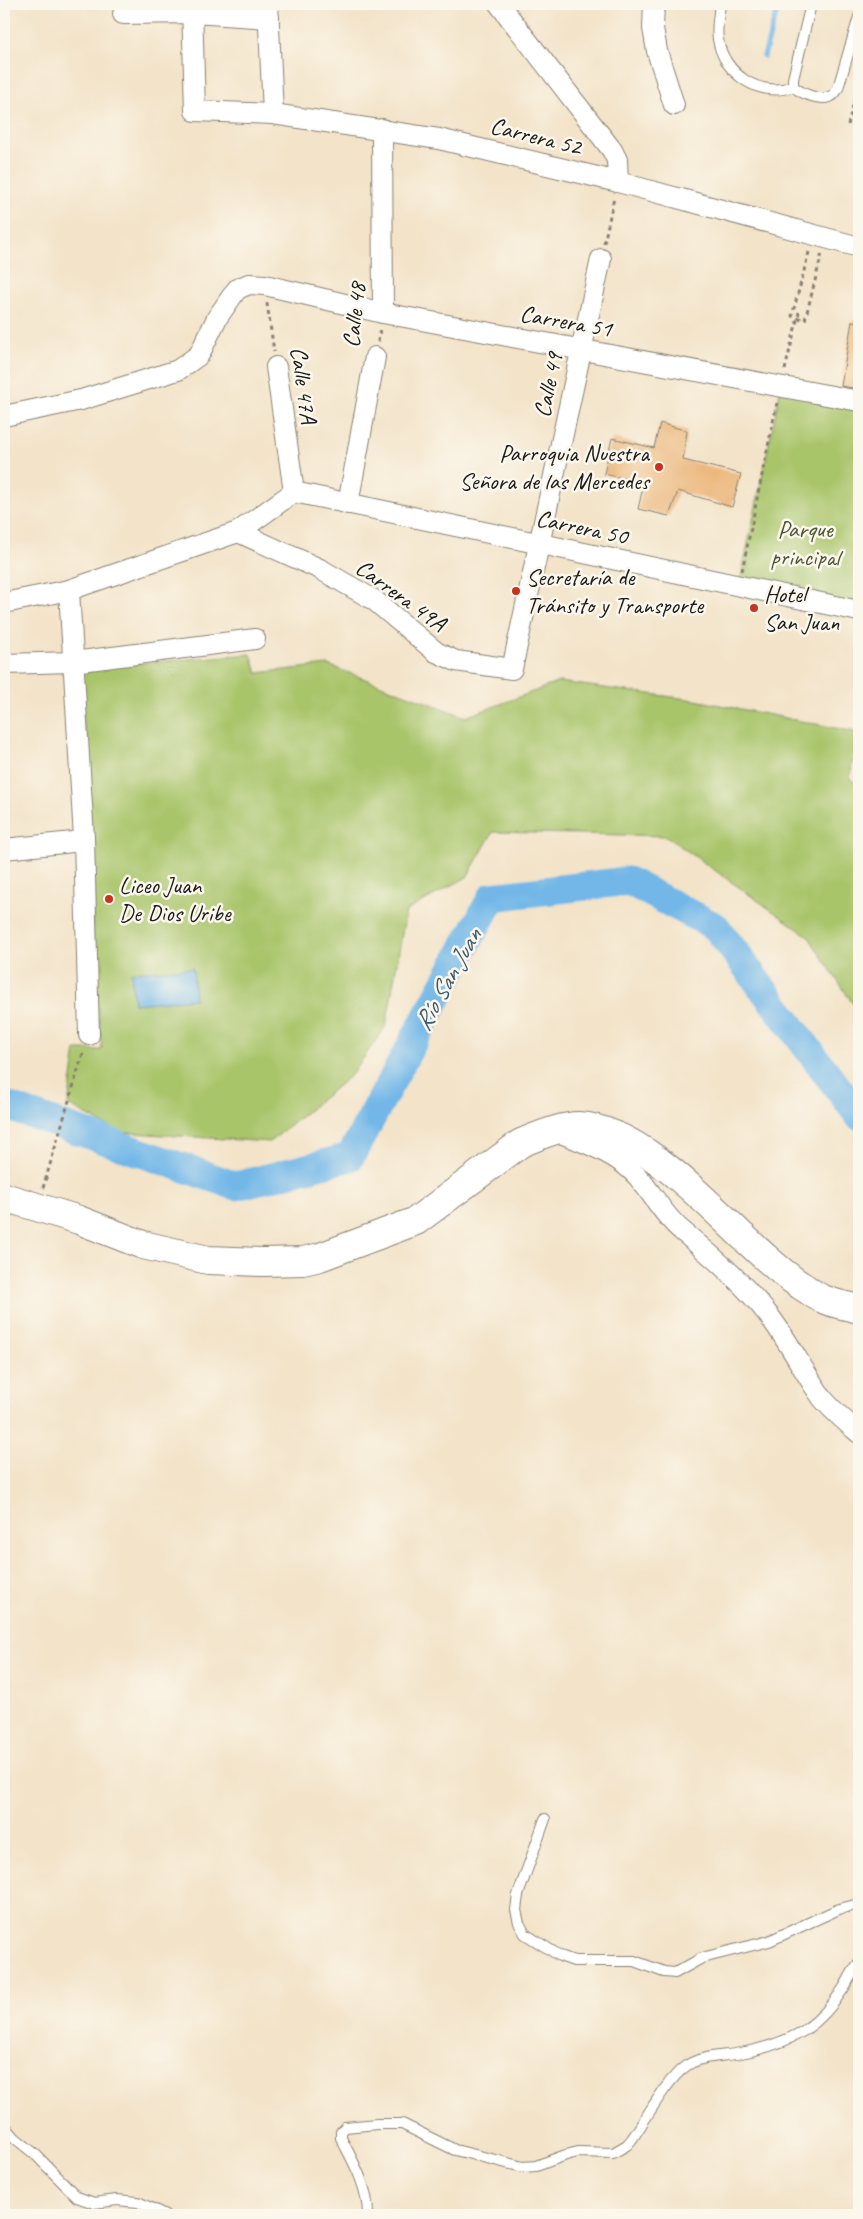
<svg xmlns="http://www.w3.org/2000/svg" width="863" height="2219" viewBox="0 0 863 2219" font-family="Caveat,sans-serif">
<style>
.green{fill:#a9c56b;stroke:#627044}
.water{fill:#72b7e8;stroke:#476a82}
.lines{fill:none;stroke-linecap:round;stroke-linejoin:round}
.stream{stroke:#72b7e8;stroke-width:5}
.river{stroke:#72b7e8;stroke-width:29}
.building{fill:#ecb87e}
.service-casing{stroke:#888072;stroke-width:12}
.minor-casing{stroke:#888072;stroke-width:22}
.secondary-casing{stroke:#888072;stroke-width:30}
.path{stroke:#888072;stroke-width:3;stroke-dasharray:4 4;stroke-linecap:butt}
.service{stroke:#fff;stroke-width:10}
.minor{stroke:#fff;stroke-width:20}
.secondary{stroke:#fff;stroke-width:28}
.poi-dot{fill:#c8321e;stroke:#fbf7ec;stroke-width:2}
.labels{text-anchor:middle;stroke-width:5;stroke-linejoin:round;paint-order:stroke}
.street-label{font-size:24px;fill:#1c1c1c;stroke:#fbf7ec}
.poi-label{font-size:24px;fill:#1c1c1c;stroke:#fbf7ec;text-anchor:start}
.park-label{font-size:24px;fill:#4d5738;stroke:#fbf7ec}
.water-label{font-size:25px;font-style:italic;fill:#3e5a6e;stroke:#fbf7ec}
</style>
<rect width="100%" height="100%" fill="#fbf7ec"/>
<filter id="ink" filterUnits="userSpaceOnUse"><feTurbulence type="fractalNoise" baseFrequency=".02" numOctaves="2"/><feDisplacementMap in="SourceGraphic" scale="10" xChannelSelector="R" yChannelSelector="G"/><feConvolveMatrix kernelMatrix="1 2 1 2 8 2 1 2 1" color-interpolation-filters="sRGB"/></filter>
<filter id="wash" filterUnits="userSpaceOnUse"><feTurbulence type="fractalNoise" baseFrequency=".0096" numOctaves="4" result="noise"/><feDisplacementMap in="SourceGraphic" scale="20" xChannelSelector="R" yChannelSelector="G"/><feGaussianBlur stdDeviation="1.12" result="paint"/><feColorMatrix in="noise" values="0 0 0 0 0 0 0 0 0 0 0 0 0 0 0 0 0 1.4 0 .05"/><feComposite in="paint" operator="in"/></filter>
<g filter="url(#wash)">
<rect width="100%" height="100%" fill="#f3e3c8"/>
<g class="green">
<polygon points="781,387 859,401 859,611 739,586"/>
<polygon points="251,654 257,673 328,665 466,717 559,682 695,700 856,732 850,779 859,785 859,1013 808,936 666,836 493,832 467,877 406,911 386,1026 352,1074 270,1142 118,1132 68,1105 76,1050 102,1050 95,981 81,668"/>
</g>
<polygon class="water" points="193,968 195,999 134,1004 131,972"/>
<g class="lines">
<polyline class="stream" points="764,56 779,4"/>
<polyline class="river" points="4,1105 236,1186 350,1157 492,897 628,881 716,927 859,1116"/>
</g>
<g id="blocks">
<g class="building">
<polygon points="852,321 859,322 859,389 841,386"/>
<polygon points="660,423 687,431 683,460 741,474 732,507 678,491 669,516 638,509 644,483 604,474 612,438 654,448"/>
</g>
</g>
</g>
<g filter="url(#ink)">
<use href="#blocks" fill-opacity="0" stroke="#888072" stroke-width="1"/>
<g class="lines">
<g class="service-casing">
<g id="service">
<path d="M720,4C719,15 716,28 718,39C723,74 761,99 793,86"/>
<path d="M811,4L793,79V86C800,93 819,101 829,97C834,96 836,92 838,88L859,17"/>
<polyline points="545,1819 518,1895 516,1910 519,1923 525,1934 560,1956 574,1961 634,1961 664,1972 675,1973 702,1958 769,1941 839,1909 859,1904"/>
<polyline points="4,2125 15,2138 36,2155 77,2197 94,2203 117,2200 138,2202 165,2215"/>
<path d="M368,2215C368,2187 354,2163 341,2138V2132L345,2127L377,2124H402L455,2150L523,2167L536,2166L566,2155L578,2152L613,2153L627,2145L632,2139C646,2119 667,2079 686,2066C702,2055 722,2057 741,2053C762,2049 786,2042 805,2030C821,2019 833,2005 843,1989C849,1980 852,1971 859,1963"/>
</g>
</g>
<g class="minor-casing">
<g id="minor">
<polyline points="192,4 195,111 273,114 439,139 618,182 859,247"/>
<polyline points="268,4 273,114"/>
<polyline points="499,4 612,150 617,160 618,182"/>
<polyline points="654,4 653,28 657,51 674,105"/>
<polyline points="123,14 193,13 269,18"/>
<polyline points="382,129 383,313"/>
<polyline points="276,367 294,492"/>
<polyline points="4,416 81,400 178,370 199,355 217,318 237,289 249,284 265,285 383,313 859,401"/>
<polyline points="294,492 859,611"/>
<polyline points="348,504 375,357"/>
<polyline points="238,532 320,569 374,600 436,652 456,661 512,669 601,259"/>
<polyline points="69,590 84,838 89,1035"/>
<polyline points="4,603 69,590 238,532 294,492"/>
<polyline points="4,664 73,662 255,639"/>
<polyline points="4,849 73,842 84,838"/>
<path d="M556,1131C585,1143 617,1153 638,1177C653,1194 663,1215 681,1230C712,1256 745,1284 770,1317C790,1343 804,1373 823,1399C834,1412 846,1422 859,1433"/>
</g>
</g>
<g class="secondary-casing">
<path id="secondary" d="M4,1197L79,1220L143,1245L208,1260L262,1262L303,1261L320,1257L416,1221L521,1143C535,1137 564,1125 579,1126C657,1131 736,1242 800,1285C807,1289 815,1296 823,1299C834,1304 848,1306 859,1309"/>
</g>
<g class="path">
<polyline points="848,125 859,82"/>
<polyline points="604,243 614,198"/>
<polyline points="809,252 792,316 805,320 822,253"/>
<polyline points="267,303 274,352"/>
<polyline points="378,342 380,328"/>
<polyline points="785,370 799,312"/>
<polyline points="742,571 777,403"/>
<polyline points="43,1188 84,1050"/>
</g>
<use href="#service" class="service"/>
<use href="#minor" class="minor"/>
<use href="#secondary" class="secondary"/>
</g>
</g>
<g class="poi-dot">
<circle cx="659" cy="467" r="5"/>
<circle cx="516" cy="591" r="5"/>
<circle cx="754" cy="608" r="5"/>
<circle cx="109" cy="899" r="5"/>
</g>
<g class="labels">
<g class="street-label">
<text transform="translate(536 136) rotate(14)" y="8">Carrera 52</text>
<text transform="translate(354 315) rotate(-84)" y="8">Calle 48</text>
<text transform="translate(566 321) rotate(10)" y="8">Carrera 51</text>
<text transform="translate(304 385) rotate(82)" y="8">Calle 47A</text>
<text transform="translate(548 385) rotate(-78)" y="8">Calle 49</text>
<text transform="translate(582 527) rotate(12)" y="8">Carrera 50</text>
<text transform="translate(401 595) rotate(36)" y="8">Carrera 49A</text>
</g>
<g class="poi-label">
<text x="649" y="461" text-anchor="end">Parroquia Nuestra<tspan x="649" dy="28">Señora de las Mercedes</tspan></text>
<text x="526" y="585">Secretaría de<tspan x="526" dy="28">Tránsito y Transporte</tspan></text>
<text x="764" y="602">Hotel<tspan x="764" dy="28">San Juan</tspan></text>
<text x="119" y="893">Liceo Juan<tspan x="119" dy="28">De Dios Uribe</tspan></text>
</g>
<g class="park-label">
<text x="805" y="537">Parque<tspan x="805" dy="28">principal</tspan></text>
</g>
<g class="water-label">
<text transform="translate(447 979) rotate(-61)" y="9">Río San Juan</text>
</g>
</g>
<rect width="863" height="2219" fill="none" stroke="#fbf7ec" stroke-width="20"/>
</svg>
